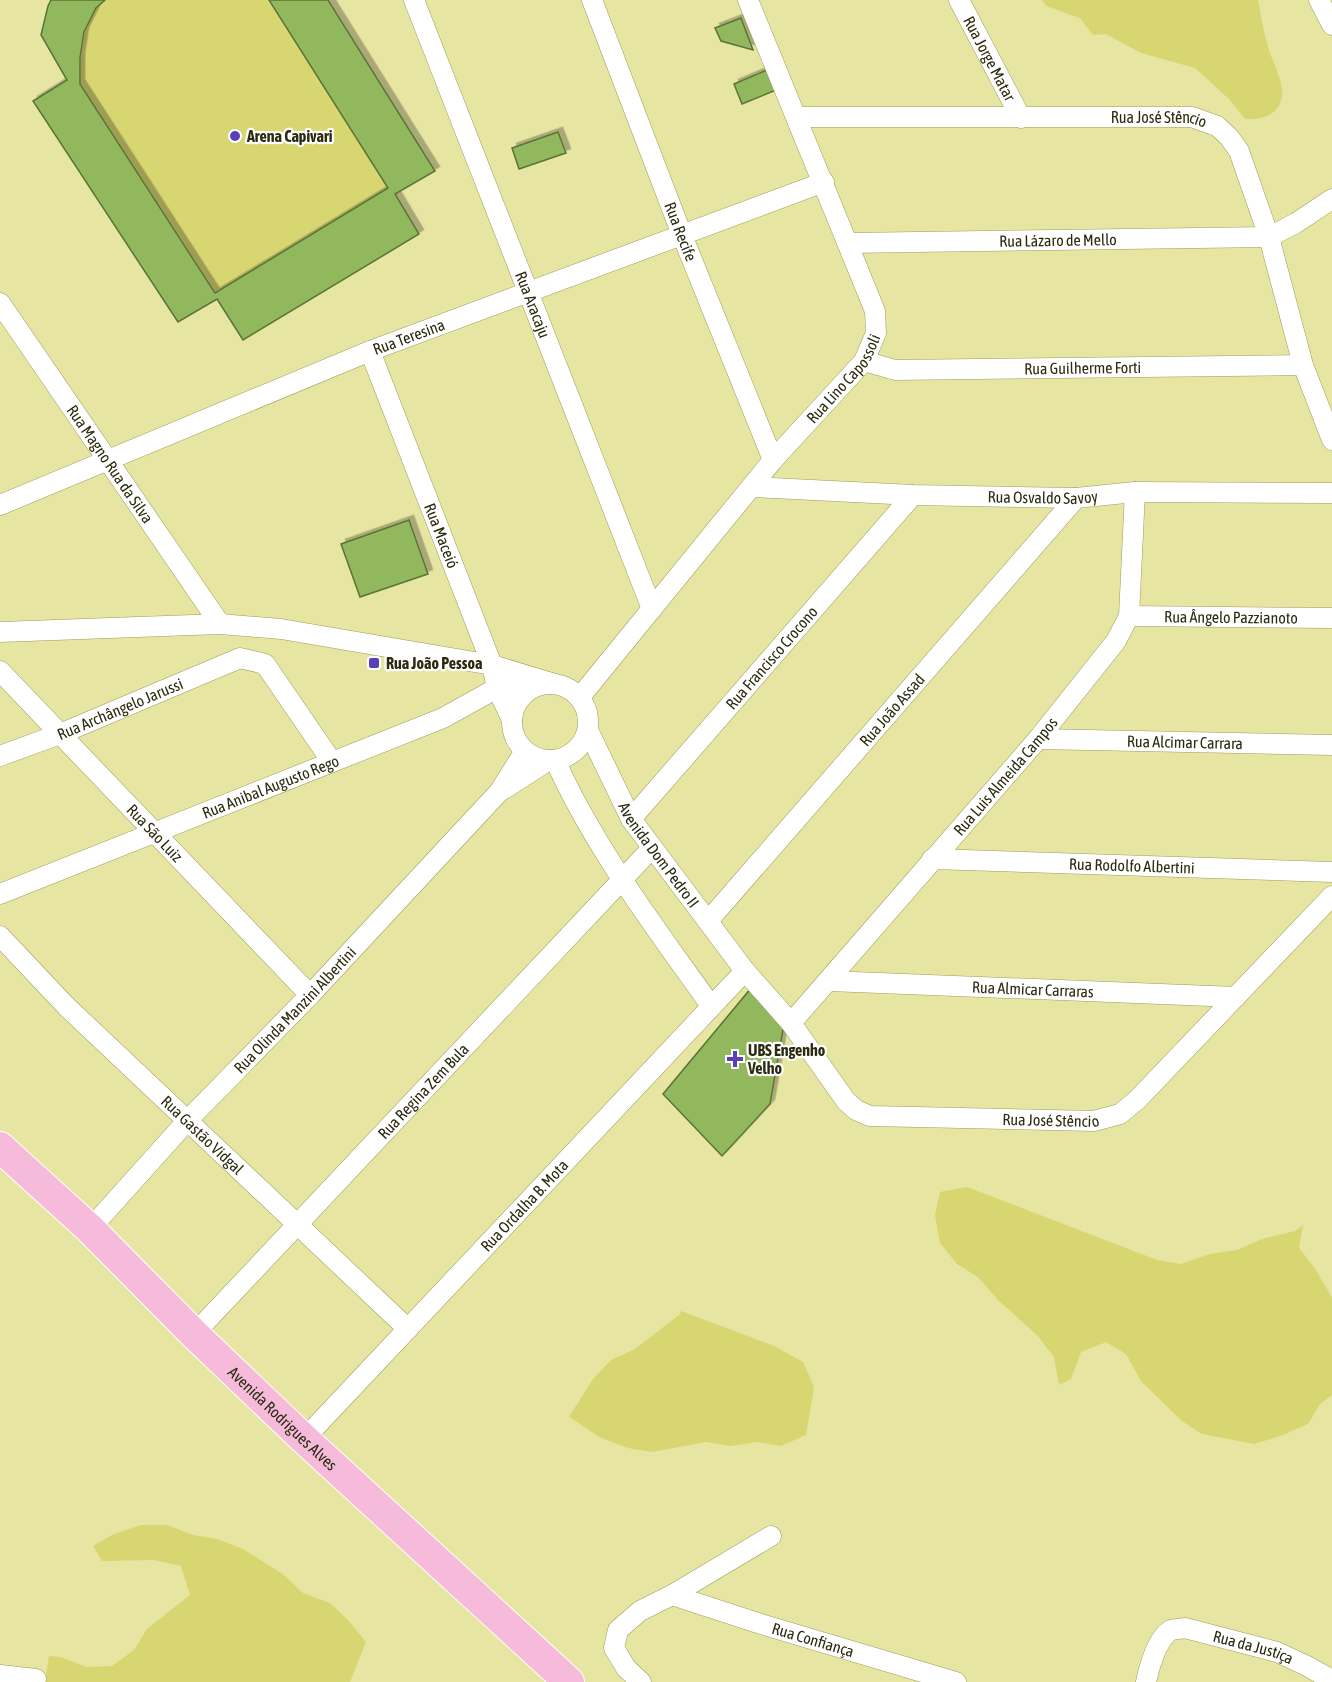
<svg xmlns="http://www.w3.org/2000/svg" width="1332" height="1682" viewBox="0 0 1332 1682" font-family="'Asap Condensed',sans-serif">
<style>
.green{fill:#d8d671}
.building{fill:#91b85b;stroke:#5b7339;stroke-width:1.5;filter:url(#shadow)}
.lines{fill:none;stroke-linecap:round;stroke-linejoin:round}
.minor-casing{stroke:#9e9d5b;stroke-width:21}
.primary-casing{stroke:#fff;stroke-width:32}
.minor{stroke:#fff;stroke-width:20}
.primary{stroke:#f6bbda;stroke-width:30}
.poi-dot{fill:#5a3fb7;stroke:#fff;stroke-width:2}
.labels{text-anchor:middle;stroke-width:4.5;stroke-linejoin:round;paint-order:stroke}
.street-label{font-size:16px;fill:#2b2b0f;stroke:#fff}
.poi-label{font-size:16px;font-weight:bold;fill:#2b2b0f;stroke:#fff;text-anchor:start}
</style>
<defs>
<filter id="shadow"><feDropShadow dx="4.5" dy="-4.5" stdDeviation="0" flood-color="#0004"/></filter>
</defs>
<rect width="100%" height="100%" fill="#e6e5a1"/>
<g class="green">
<polygon points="51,0 328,0 435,171 395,194 419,234 243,340 217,300 178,322 33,101 67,80 41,35 48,6"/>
<path d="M1042,0H1258C1261,15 1263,31 1268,46C1271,60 1281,75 1282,90C1284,112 1264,121 1245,119L1229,99L1195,68L1141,53L1106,34L1093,35L1080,18L1046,6Z"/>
<polygon points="967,1187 1157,1260 1181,1264 1210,1254 1237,1250 1262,1239 1295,1231 1303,1225 1299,1248 1316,1270 1332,1298 1332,1395 1320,1404 1308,1424 1283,1435 1254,1444 1202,1434 1182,1421 1141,1381 1126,1354 1106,1342 1081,1352 1071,1379 1059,1385 1054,1357 1037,1335 999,1301 978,1277 957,1264 940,1243 935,1215 940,1192"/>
<polygon points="681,1311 774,1346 803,1362 814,1387 806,1435 781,1446 757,1442 730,1446 706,1442 652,1452 628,1448 601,1438 569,1417 593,1379 611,1360 635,1349 679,1315"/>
<polygon points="141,1525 167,1525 193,1535 217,1539 243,1549 284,1575 303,1593 330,1603 348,1620 366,1642 350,1682 45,1682 49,1656 60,1657 87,1667 112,1666 134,1650 147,1629 190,1595 181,1566 153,1560 102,1561 93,1546 112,1535"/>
</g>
<g class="building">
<polygon points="51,0 105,0 96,8 84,32 80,58 80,84 215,293 388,188 269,0 328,0 435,171 395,194 419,234 243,340 217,299 178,322 33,101 67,80 41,35 48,6"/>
<polygon points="741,18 753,50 721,41 715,28"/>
<polygon points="767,70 776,90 742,104 734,84"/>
<polygon points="558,132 566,153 519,169 512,148"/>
<polygon points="409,520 428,574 360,597 341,544"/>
<polygon points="752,987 784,1024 770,1104 722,1156 663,1094"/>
</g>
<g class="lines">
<g class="minor-casing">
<g id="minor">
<path id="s1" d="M414,0L652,609"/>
<path id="s2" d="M592,0L682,235L773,460"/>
<path id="s3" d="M959,0L1021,118"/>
<polyline points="1319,0 1332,25"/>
<path id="s4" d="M797,117H1192L1217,126L1229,137L1239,151L1269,237L1303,365L1332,440"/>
<path id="s5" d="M848,243L1269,237L1296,223L1332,199"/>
<path id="s6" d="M0,303L220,624"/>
<path id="s7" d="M370,351L492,665L497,688L512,720"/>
<path id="s8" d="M864,361L895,370L1303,365"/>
<path id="s9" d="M752,487L913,495L1076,498L1135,492L1332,493"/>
<path id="s10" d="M0,505L370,351L824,182"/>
<path id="s11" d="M1129,616L1332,618"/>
<polyline points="0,632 220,624 281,629 492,665 555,684"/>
<path id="s12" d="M0,671L310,995"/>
<circle cx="550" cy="722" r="38"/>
<path id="s13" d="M580,697L773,460L864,361L876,333L875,311L748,0"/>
<path id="s14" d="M588,730L631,819L745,971L791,1023L846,1101L856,1110L870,1116L1094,1121L1120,1114L1137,1100L1332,896"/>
<path id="s15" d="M1038,739L1332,745"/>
<path id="s16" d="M0,756L60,734L240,658L265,664L332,762"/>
<path d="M555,760C595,849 655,927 711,1006"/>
<polyline points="504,789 549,760"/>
<path id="s17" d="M631,819L913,495"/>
<path id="s18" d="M932,859L1332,872"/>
<path id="s19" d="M0,894L443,718L497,688L541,684"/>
<path id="s20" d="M708,921L1076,498"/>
<path id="s21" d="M0,936L66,1006L408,1329"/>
<path id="s22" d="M829,981L1236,997"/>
<path id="s23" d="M791,1023L1038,739L1116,641L1129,616L1135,492"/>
<path id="s24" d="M90,1229L187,1121L310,995L499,792L525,751"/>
<path id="s25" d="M194,1334L652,848"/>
<path id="s26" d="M304,1439L745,971"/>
<path id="s27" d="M672,1595L761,1624L956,1682"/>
<polyline points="0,1675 36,1679"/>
<polyline points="641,1682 626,1668 614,1648 618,1630 640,1611 672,1595 771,1536"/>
<path id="s28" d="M1146,1682C1149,1668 1157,1638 1171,1630C1174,1629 1181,1629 1185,1628L1277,1652L1307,1666L1332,1680"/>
</g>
</g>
<g class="primary-casing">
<g id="primary">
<path id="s29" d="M0,1147L90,1229L194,1334L304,1439L569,1682"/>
</g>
</g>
<use href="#minor" class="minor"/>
<use href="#primary" class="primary"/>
</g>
<g class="poi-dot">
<circle cx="235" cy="136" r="6"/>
<rect x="368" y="657" width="12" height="12" rx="3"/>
<path d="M732 1050h6v6h6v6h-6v6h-6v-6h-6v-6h6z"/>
</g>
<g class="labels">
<g class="street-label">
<text dy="6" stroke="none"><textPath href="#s3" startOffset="66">Rua Jorge Matar</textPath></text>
<text dy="6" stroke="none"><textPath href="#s4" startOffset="362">Rua José Stêncio</textPath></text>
<text dy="6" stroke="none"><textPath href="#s2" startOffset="248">Rua Recife</textPath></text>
<text dy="6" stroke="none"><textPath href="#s5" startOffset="210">Rua Lázaro de Mello</textPath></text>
<text dy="6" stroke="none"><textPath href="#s1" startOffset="327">Rua Aracaju</textPath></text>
<text dy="6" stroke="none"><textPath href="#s10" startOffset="442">Rua Teresina</textPath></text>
<text dy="6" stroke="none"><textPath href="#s8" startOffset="220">Rua Guilherme Forti</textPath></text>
<text dy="6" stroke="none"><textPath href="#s13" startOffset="414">Rua Lino Capossoli</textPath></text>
<text dy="6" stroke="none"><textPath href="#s6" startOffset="195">Rua Magno Rua da Silva</textPath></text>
<text dy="6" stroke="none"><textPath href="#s9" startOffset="291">Rua Osvaldo Savoy</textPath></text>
<text dy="6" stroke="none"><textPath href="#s7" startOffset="198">Rua Maceió</textPath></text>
<text dy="6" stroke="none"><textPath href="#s11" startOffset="102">Rua Ângelo Pazzianoto</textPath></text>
<text dy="6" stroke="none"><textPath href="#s17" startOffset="214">Rua Francisco Crocono</textPath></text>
<text dy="6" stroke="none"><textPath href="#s16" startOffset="129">Rua Archângelo Jarussi</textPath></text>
<text dy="6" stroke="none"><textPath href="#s20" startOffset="280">Rua João Assad</textPath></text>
<text dy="6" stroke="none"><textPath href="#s15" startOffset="147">Rua Alcimar Carrara</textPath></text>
<text dy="6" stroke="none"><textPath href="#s23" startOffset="327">Rua Luis Almeida Campos</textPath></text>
<text dy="6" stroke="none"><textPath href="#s19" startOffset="291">Rua Anibal Augusto Rego</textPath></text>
<text dy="6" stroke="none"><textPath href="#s12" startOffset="224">Rua São Luiz</textPath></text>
<text dy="6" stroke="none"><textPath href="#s14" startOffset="144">Avenida Dom Pedro II</textPath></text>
<text dy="6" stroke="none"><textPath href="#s18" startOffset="200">Rua Rodolfo Albertini</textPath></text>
<text dy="6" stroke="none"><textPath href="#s22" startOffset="204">Rua Almicar Carraras</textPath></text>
<text dy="6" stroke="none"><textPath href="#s24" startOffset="300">Rua Olinda Manzini Albertini</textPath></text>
<text dy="6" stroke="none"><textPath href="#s25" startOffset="334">Rua Regina Zem Bula</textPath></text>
<text dy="6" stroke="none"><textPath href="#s14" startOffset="663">Rua José Stêncio</textPath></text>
<text dy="6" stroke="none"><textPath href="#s21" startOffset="284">Rua Gastão Vidgal</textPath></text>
<text dy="6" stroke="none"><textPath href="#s26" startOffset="321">Rua Ordalha B. Mota</textPath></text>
<text dy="6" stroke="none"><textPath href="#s29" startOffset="392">Avenida Rodrigues Alves</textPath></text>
<text dy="6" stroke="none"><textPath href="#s27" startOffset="148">Rua Confiança</textPath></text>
<text dy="6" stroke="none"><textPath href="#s28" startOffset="144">Rua da Justiça</textPath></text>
</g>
<g class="poi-label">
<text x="247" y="142">Arena Capivari</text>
<text x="386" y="669">Rua João Pessoa</text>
<text x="748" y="1056">UBS Engenho<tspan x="748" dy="18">Velho</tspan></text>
</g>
</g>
</svg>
